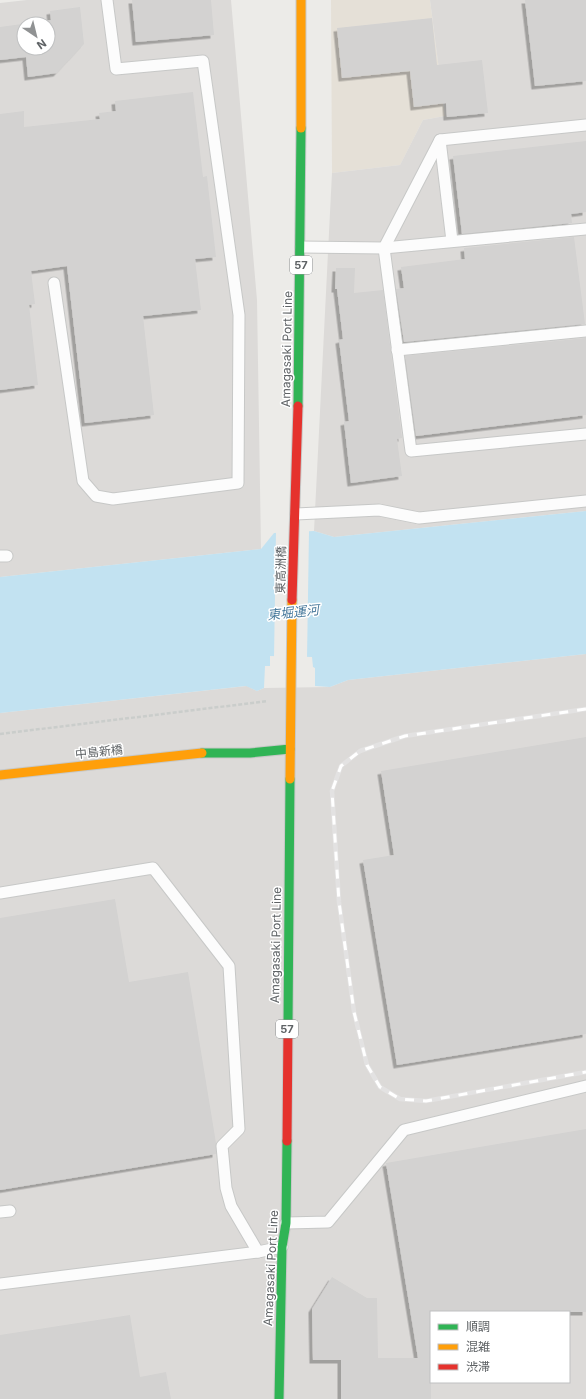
<svg xmlns="http://www.w3.org/2000/svg" width="586" height="1399" viewBox="0 0 586 1399" font-family="Inter,'Noto Sans JP',sans-serif">
<style>
.commercial{fill:#e5e0d7}
.industrial{fill:#dcdad8;fill-rule:evenodd}
.water{fill:#c2e2f1}
.pier{fill:#ecebe8}
.building{fill:#d3d2d1;fill-rule:evenodd;filter:url(#shadow)}
.lines{fill:none;stroke-linecap:round;stroke-linejoin:round}
.lane-casing{stroke:#c7c8c7;stroke-width:13}
.fast-casing{stroke:#c7c8c7;stroke-width:11}
.slow-casing{stroke:#c7c8c7;stroke-width:11}
.jam-casing{stroke:#c7c8c7;stroke-width:11}
.path{stroke:#cacdcb;stroke-width:2.5;stroke-dasharray:4 2;stroke-linecap:butt}
.lane{stroke:#fcfcfc;stroke-width:11}
.fast{stroke:#30b455;stroke-width:9}
.slow{stroke:#ff9f0a;stroke-width:9}
.jam{stroke:#e5322d;stroke-width:9}
.rail-casing{stroke:#e3e2e2;stroke-width:4.5}
.rail{stroke:#fff;stroke-width:3;stroke-dasharray:9;stroke-linecap:butt}
.labels{text-anchor:middle;stroke-width:3;stroke-linejoin:round;paint-order:stroke}
.shield{fill:#fff;stroke:#8e9193;stroke-width:1}
.shield-label{font-size:11px;font-weight:bold;fill:#5e6265}
.street-label{font-size:12px;fill:#5e6265;stroke:#fff}
.water-label{font-size:13px;font-style:italic;fill:#4b7b9d;stroke:#fff}
</style>
<defs>
<filter id="shadow"><feDropShadow dx="-3.5" dy="3.5" stdDeviation="0" flood-color="#0004"/></filter>
</defs>
<rect width="100%" height="100%" fill="#ecebe8"/>
<polygon class="commercial" points="331,0 430,0 445,116 423,120 400,165 332,173"/>
<g class="industrial">
<path d="M27,0H231L257,300L261,549L0,577V3ZM24,24H48V48H24Z"/>
<polygon points="430,0 586,0 586,511 334,537 314,531 332,173 400,165 423,120 445,116"/>
<path d="M586,654V1399H0V713L247,686L257,691L264,688L330,687L348,680ZM431,1312H569V1382H431Z"/>
</g>
<polygon class="water" points="586,511 586,654 348,680 330,687 315,686 315,668 313,667 312,657 270,656 270,666 265,666 264,688 257,691 246,686 0,713 0,577 261,549 274,533 314,531 334,537"/>
<polygon class="pier" points="309,530 307,659 274,658 276,531"/>
<g class="building">
<polygon points="132,0 211,0 214,35 136,42"/>
<polygon points="525,0 586,0 586,81 535,86"/>
<path d="M80,7L84,44L57,73L28,77L26,57L0,60V27L51,20L50,11ZM24,24H48V48H24Z"/>
<polygon points="432,18 437,65 482,60 488,113 447,117 446,103 414,107 410,71 342,78 337,28"/>
<polygon points="193,92 203,177 207,176 216,257 195,259 201,310 143,316 154,415 85,423 67,266 31,271 35,304 29,305 38,385 0,390 0,114 24,111 24,127 100,119 99,113 116,111 115,101"/>
<polygon points="586,141 586,212 571,214 572,223 462,234 453,156"/>
<polygon points="574,237 585,324 404,342 396,289 404,288 401,267 465,259 464,248"/>
<polygon points="336,268 355,268 354,293 383,290 402,438 397,439 402,476 351,483 344,422 349,421 339,340 343,339 337,289 335,289"/>
<polygon points="586,338 586,415 416,436 405,356"/>
<polygon points="586,737 586,1034 397,1065 363,860 394,855 381,771"/>
<polygon points="115,899 129,982 188,972 216,1143 216,1154 0,1190 0,918"/>
<polygon points="586,1129 586,1312 431,1312 431,1399 341,1399 341,1360 313,1360 312,1309 332,1277 367,1298 377,1298 378,1358 418,1358 386,1163"/>
<polygon points="130,1315 140,1377 166,1372 171,1399 0,1399 0,1335"/>
</g>
<g class="lines">
<g class="lane-casing">
<g id="lane">
<polyline points="586,125 440,140 384,248 411,451 586,434"/>
<polyline points="440,140 452,241"/>
<polyline points="301,247 384,248 586,229"/>
<polyline points="54,283 83,481 96,496 113,499 238,483 239,315 203,61 116,69 107,0"/>
<polyline points="397,350 586,331"/>
<polyline points="296,514 379,510 419,518 586,501"/>
<polyline points="0,556 7,556"/>
<polyline points="0,893 153,868 229,966 239,1129 222,1146 226,1188 231,1206 258,1252"/>
<polyline points="0,1212 10,1211"/>
<polyline points="286,1223 328,1222 404,1130 586,1086"/>
<polyline points="0,1284 258,1252 282,1247"/>
</g>
</g>
<g class="fast-casing">
<g id="fast">
<polyline points="298,406 301,128"/>
<polyline points="202,753 250,753 290,749"/>
<polyline points="288,1025 290,779"/>
<polyline points="279,1399 282,1247 286,1223 287,1141"/>
</g>
</g>
<g class="slow-casing">
<g id="slow">
<polyline points="301,0 301,128"/>
<polyline points="0,775 202,753"/>
<polyline points="290,779 292,600"/>
</g>
</g>
<g class="jam-casing">
<g id="jam">
<polyline points="292,600 298,406"/>
<polyline points="287,1141 288,1025"/>
</g>
</g>
<polyline class="path" points="0,734 268,701"/>
<use href="#lane" class="lane"/>
<use href="#fast" class="fast"/>
<use href="#slow" class="slow"/>
<use href="#jam" class="jam"/>
<g class="rail-casing">
<polyline id="rail" points="586,709 405,736 360,751 341,766 332,791 339,902 354,1012 367,1065 380,1087 400,1099 426,1101 586,1072"/>
</g>
<use href="#rail" class="rail"/>
</g>
<g class="labels">
<g class="shield">
<rect x="290" y="256" width="22" height="18" rx="3"/>
<rect x="276" y="1020" width="22" height="18" rx="3"/>
</g>
<g class="shield-label">
<text x="301" y="269">57</text>
<text x="287" y="1033">57</text>
</g>
<g class="street-label">
<text transform="translate(287 349) rotate(-89)" y="4">Amagasaki Port Line</text>
<text transform="translate(281 570) rotate(-89)" y="4">東高洲橋</text>
<text transform="translate(99 752) rotate(-6)" y="4">中島新橋</text>
<text transform="translate(276 945) rotate(-89)" y="4">Amagasaki Port Line</text>
<text transform="translate(271 1268) rotate(-87)" y="4">Amagasaki Port Line</text>
</g>
<g class="water-label">
<text transform="translate(293 612) rotate(-6)" y="5">東堀運河</text>
</g>
</g>
<rect x="430" y="1311" width="140" height="72" fill="#ffffff" stroke="#bfc0c1"/>
<rect x="438" y="1324" width="20" height="6" fill="#30b455" stroke="#bfc0c1"/>
<text x="466" y="1331" font-size="12" fill="#5e6265">順調</text>
<rect x="438" y="1344" width="20" height="6" fill="#ff9f0a" stroke="#bfc0c1"/>
<text x="466" y="1351" font-size="12" fill="#5e6265">混雑</text>
<rect x="438" y="1364" width="20" height="6" fill="#e5322d" stroke="#bfc0c1"/>
<text x="466" y="1371" font-size="12" fill="#5e6265">渋滞</text>
<g transform="translate(36 36) rotate(145)"><circle r="19" fill="#ffffff" stroke="#bfc0c1"/>
<path d="M0-3L7 15L0 10L-7 15Z" fill="#909293"/>
<text y="-6" font-size="11" font-weight="bold" text-anchor="middle" fill="#5e6265">N</text>
</g>
</svg>
